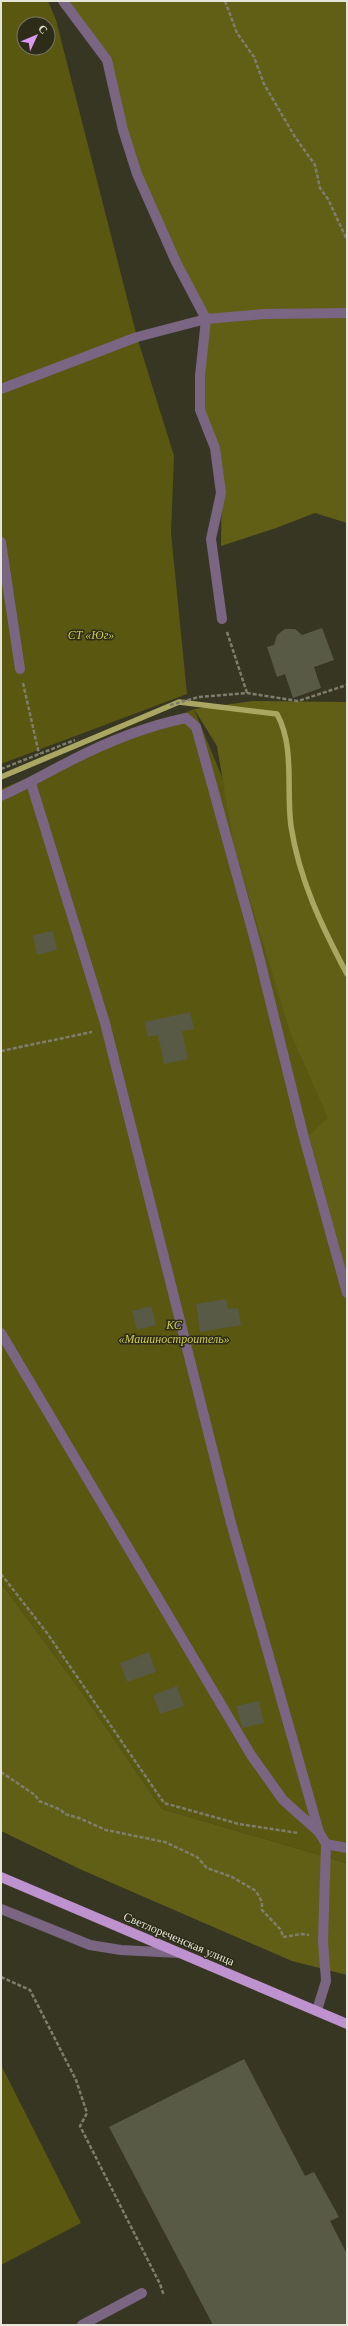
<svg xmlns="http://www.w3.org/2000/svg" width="348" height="2326" viewBox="0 0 348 2326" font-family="'Times New Roman',serif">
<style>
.green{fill:#595710;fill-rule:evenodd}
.forest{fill:#615f16}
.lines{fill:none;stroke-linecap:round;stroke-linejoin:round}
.stream{stroke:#aaa763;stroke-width:5.5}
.building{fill:#595a45}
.path{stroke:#7f7e6e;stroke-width:2.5;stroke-dasharray:4 2;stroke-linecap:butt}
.minor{stroke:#7a6582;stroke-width:10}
.major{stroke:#be92ce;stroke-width:10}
.labels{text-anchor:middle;stroke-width:3;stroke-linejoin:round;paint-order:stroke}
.park-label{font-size:12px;font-style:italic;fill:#cfcc50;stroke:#2d2c19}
.street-label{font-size:12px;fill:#e5e5d9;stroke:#2d2c19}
</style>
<rect width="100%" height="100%" fill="#373623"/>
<g class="green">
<path d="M1,1H48L56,20L137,337L174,456L171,533L187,694L1,764ZM24,24H48V48H24Z"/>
<polygon points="194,709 347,1081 347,1863 162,1809 83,1694 1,1583 1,789"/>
<polygon points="1,2065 81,2223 1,2265"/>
</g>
<g class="forest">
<polygon points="63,1 347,1 347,523 315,513 276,528 221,546 222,465 200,410 206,319 137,174 107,60"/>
<polygon points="253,701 347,702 347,1275 309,1135 328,1118 290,1032 234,847 217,746 194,709"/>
<polygon points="1,1583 83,1694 162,1809 347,1863 347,1975 292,1961 82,1870 1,1831"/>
</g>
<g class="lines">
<path class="stream" d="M1,777L179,702L277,714C295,747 286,789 291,826C299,879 322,927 347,974"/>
</g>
<g class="building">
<polygon points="322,628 334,660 314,667 321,688 293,698 285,674 277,677 267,647 274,645 277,635 285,629 295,629 302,635"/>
<polygon points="53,931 57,950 37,955 33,935"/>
<polygon points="190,1012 194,1029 182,1031 188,1059 164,1064 158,1035 148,1037 145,1022"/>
<polygon points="226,1299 228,1309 238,1308 241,1325 200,1332 196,1304"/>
<polygon points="151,1306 156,1325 137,1330 132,1311"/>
<polygon points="149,1652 156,1672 127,1682 120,1663"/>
<polygon points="177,1686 184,1706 160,1714 153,1695"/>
<polygon points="259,1701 264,1723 242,1728 236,1706"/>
<polygon points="244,2059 305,2176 314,2172 339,2217 330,2221 347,2254 347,2325 213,2325 109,2127"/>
</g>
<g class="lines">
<g class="path">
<polyline points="225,1 237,33 254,57 264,84 295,137 315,165 320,188 328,199 347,240"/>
<polyline points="227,632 247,693"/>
<polyline points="23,683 39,754"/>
<polyline points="170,705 199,697 247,693 298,701 347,685"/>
<polyline points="1,769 75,740"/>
<polyline points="1,1051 92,1032"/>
<polyline points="1,1574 47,1633 164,1803 239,1824 298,1833"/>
<polyline points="1,1772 35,1795 39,1801 61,1810 65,1814 79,1818 106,1830 165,1842 197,1857 207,1868 232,1877 256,1891 262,1902 262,1910 281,1930 283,1937 302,1934 309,1935"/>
<polyline points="1,1977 30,1990 76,2080 87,2113 80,2126 160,2284 164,2296"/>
</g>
<g class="minor">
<polyline points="63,1 107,60 123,130 137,174 176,262 206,319 200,376 200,410 215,448 221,493 211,539 222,619"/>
<polyline points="1,389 137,337 206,319 264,314 347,313"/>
<polyline points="1,542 20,669"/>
<polyline points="31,783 105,1023 231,1523 319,1832 326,1844 347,1848"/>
<path d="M1,796C26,785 48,772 72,760C107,742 147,726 186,718L196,727L257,948L303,1134L347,1293"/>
<polyline points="1,1333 251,1755 283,1800 319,1832"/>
<polyline points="1,1909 90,1945 121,1950 179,1953"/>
<polyline points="317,2010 326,1981 323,1941 326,1844"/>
<polyline points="82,2325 142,2293"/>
</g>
<polyline class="major" points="1,1877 347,2024"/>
</g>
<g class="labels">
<g class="park-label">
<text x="91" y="639">СТ «Юг»</text>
<text x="174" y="1329">КС<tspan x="174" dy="14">«Машиностроитель»</tspan></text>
</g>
<g class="street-label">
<text transform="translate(179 1939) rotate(23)" y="4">Светлореченская улица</text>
</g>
</g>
<rect width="348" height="2326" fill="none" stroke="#e5e5d9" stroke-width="4"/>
<g transform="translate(36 36) rotate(46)"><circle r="19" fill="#2d2c19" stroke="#777666"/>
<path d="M0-3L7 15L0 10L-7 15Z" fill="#dc99f4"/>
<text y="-6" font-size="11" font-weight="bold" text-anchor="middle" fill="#e5e5d9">С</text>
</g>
</svg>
